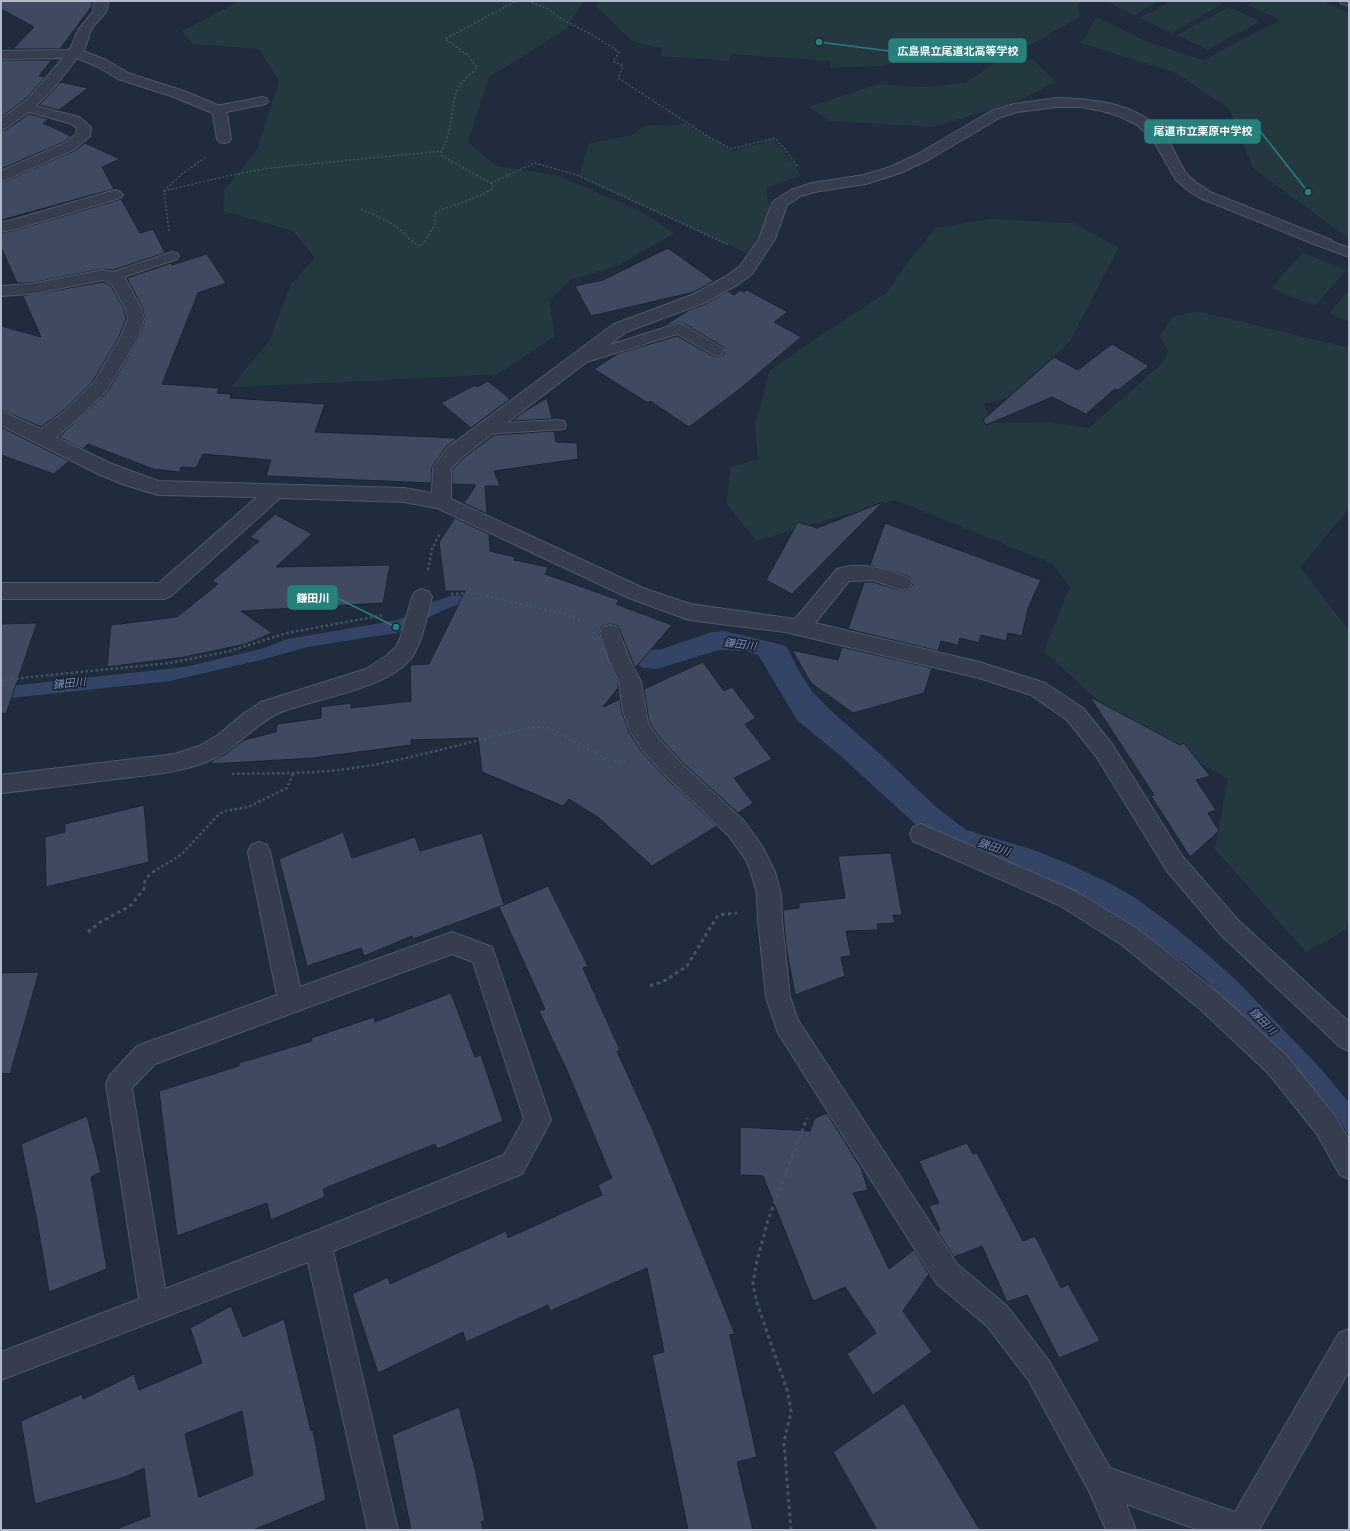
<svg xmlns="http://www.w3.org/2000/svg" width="1350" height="1531" viewBox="0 0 1350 1531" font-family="Manrope,'Noto Sans JP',sans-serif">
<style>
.green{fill:#23393f}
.water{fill:#346}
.building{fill:#3f4a60;stroke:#1c2434;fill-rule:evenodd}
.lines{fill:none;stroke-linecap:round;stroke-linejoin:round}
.lane-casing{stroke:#505868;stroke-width:2}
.street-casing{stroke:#505868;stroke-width:2}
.path-far2{stroke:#41565c;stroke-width:1.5;stroke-dasharray:2 2;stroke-linecap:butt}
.path-far1{stroke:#41565c;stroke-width:2.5;stroke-dasharray:2.5 2.5;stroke-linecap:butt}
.path{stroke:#41565c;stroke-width:3;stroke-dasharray:3.5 3.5;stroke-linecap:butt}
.lane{fill:#353d4e;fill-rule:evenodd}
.street{fill:#353d4e;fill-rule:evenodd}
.labels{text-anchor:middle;stroke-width:3;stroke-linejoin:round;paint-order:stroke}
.water-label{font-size:11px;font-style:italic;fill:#758bb3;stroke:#1a2232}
.leader{fill:none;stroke:#27807c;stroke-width:1.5}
.callout-dot{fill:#27807c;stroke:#1a2232;stroke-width:1.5}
.callout{fill:#27807c;stroke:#27807c;stroke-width:1.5}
.callout-label{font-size:11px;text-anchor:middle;font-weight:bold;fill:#fff}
</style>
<rect width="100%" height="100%" fill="#212b3e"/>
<g class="green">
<polygon points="240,1 584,1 565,30 489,77 468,142 496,166 556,175 639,210 674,233 619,265 570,280 549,301 555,336 498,374 368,381 231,387 269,341 291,284 315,258 293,231 223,211 225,189 257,150 279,81 259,49 193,44 182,31"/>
<polygon points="599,1 1078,1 1080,17 1032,44 1001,54 990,50 946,59 924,58 878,66 830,68 830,61 732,54 729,61 661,56 662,48 632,41 596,6"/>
<polygon points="1104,1 1159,1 1134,15"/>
<polygon points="1171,1 1216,1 1223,4 1172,33 1140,18"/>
<polygon points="1254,1 1322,1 1349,13 1349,239 1253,168 1229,109 1176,73 1081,43 1086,37 1096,17 1150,43 1203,60 1281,20 1247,5"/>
<polygon points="1229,7 1260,21 1208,50 1177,35"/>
<polygon points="1034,60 1055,82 1021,100 934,127 830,121 809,107 879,84 923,87 965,83 998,61"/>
<path d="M684,123L730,150H737L772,139L783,150L801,175L767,188C766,195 769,199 769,206C771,224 757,241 746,253L579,177L588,144L635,134C643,122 655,126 668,126C673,126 678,125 684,123Z"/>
<polygon points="989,219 1073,223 1119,247 1070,341 1008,398 984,404 992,423 1050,422 1089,428 1164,362 1168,351 1160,335 1173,317 1198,311 1349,348 1349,508 1300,567 1349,631 1349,923 1345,930 1306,952 1215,849 1228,779 1117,718 1044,651 1070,587 1053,564 895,500 756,541 726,503 731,467 758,459 755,425 769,371 824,333 886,293 914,254 936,228"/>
<polygon points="1303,253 1346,270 1315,306 1271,288"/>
<polygon points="1349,290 1349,322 1329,313"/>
</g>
<polygon class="water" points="472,595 572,620 630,644 649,650 662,649 712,632 725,631 786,646 800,673 812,691 829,709 878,752 936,807 966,830 1031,849 1069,864 1111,884 1137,899 1173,926 1208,955 1238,982 1323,1071 1349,1103 1349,1136 1339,1120 1299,1071 1202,977 1140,930 1088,898 1059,884 936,838 915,824 842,757 797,720 759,656 748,651 719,650 657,669 644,668 557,625 461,604 446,609 396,633 307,647 265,659 170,681 1,699 1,687 185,667 264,648 288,639 398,620 433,602 451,596"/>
<g class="building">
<polygon points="1,1 92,1 92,6 60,49 13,49 34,27 1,9"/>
<polygon points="3,60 52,60 39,76 45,77 28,97 1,117 1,62"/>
<polygon points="61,82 88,88 59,110 39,105"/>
<polygon points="29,114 49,119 43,123 71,136 64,142 1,169 1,130 7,129"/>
<polygon points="85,143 120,159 102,167 114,189 1,220 1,183 76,150"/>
<polygon points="121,199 140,233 153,229 165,253 113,270 103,269 31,283 17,283 1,247 1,233 16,230"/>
<polygon points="668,248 714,281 694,292 591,316 575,286 603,280"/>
<polygon points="207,254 226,283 198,293 162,384 219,388 217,393 231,394 230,398 325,404 315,432 458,438 446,447 432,467 431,483 266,476 271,460 203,454 196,468 181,467 180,472 153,469 88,444 83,449 59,437 108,391 139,338 145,319 142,307 127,278 171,263 172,265"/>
<polygon points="103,282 111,286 124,309 126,319 119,337 93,381 64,410 41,427 1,410 1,326 41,337 23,296"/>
<polygon points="740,290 743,292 747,290 788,312 774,322 801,337 741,388 689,427 650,401 648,403 594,369 619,353 677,336 711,355 716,357 723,355 725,352 723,347 685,324 679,322 662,327 689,310 705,304 728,291 734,295"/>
<polygon points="1112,344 1149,366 1118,390 1115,389 1086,414 1052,397 986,425 983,420 1054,357 1078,370"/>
<polygon points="488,381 510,399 471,428 441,403 475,385 477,387"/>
<polygon points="547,398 552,419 512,421 525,411"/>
<polygon points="1,427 69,461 54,474 1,455"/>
<polygon points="554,431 556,442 577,443 578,459 494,471 500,486 485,486 487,514 464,503 476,485 452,484 452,470 462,459 494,435"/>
<polygon points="883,502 792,594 766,580 798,522 817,528"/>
<polygon points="275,514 312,534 276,567 390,565 383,603 241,611 272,633 246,644 184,657 107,667 111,625 177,617 218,584 212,581 259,541 250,537"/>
<polygon points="455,518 489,534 490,551 515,557 514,560 548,567 545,574 619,600 616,604 672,625 635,668 618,626 610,624 602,626 599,633 618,682 618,688 603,707 620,699 622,712 629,732 642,752 665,777 717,826 652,866 599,818 569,799 563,806 482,772 478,738 411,740 411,745 313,758 212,764 212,761 224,755 244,740 276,732 277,724 321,718 321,707 351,703 351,708 411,701 410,665 429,664 465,591 445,591 439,542"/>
<polygon points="885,523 1041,580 1028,608 1022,636 1008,633 1006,641 981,635 979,643 960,638 958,645 941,641 938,651 848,629 864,582 873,582 902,591 909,589 913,584 910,577 870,565"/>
<polygon points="37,623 6,714 1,713 1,624"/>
<polygon points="842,647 932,668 924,693 853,713 811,683 792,650 838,660"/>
<polygon points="703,662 724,691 732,687 756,718 745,724 772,759 734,778 753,803 738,813 683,763 660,738 649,722 644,689"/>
<polygon points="1090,697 1180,745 1184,743 1210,776 1196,780 1216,810 1208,813 1219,831 1190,857 1151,796 1154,795"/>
<polygon points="144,805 149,862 46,887 45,837 65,832 65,824"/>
<polygon points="343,832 352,858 415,837 420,851 482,833 504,905 413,939 412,936 364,956 361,948 307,966 279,859"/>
<polygon points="891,853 902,915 893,915 895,923 877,924 878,930 846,931 851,956 841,957 845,976 795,995 786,946 783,910 799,908 799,903 845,898 838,856"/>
<polygon points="548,886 588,966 583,968 620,1050 617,1051 654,1133 735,1334 730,1335 757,1457 737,1462 753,1530 688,1530 652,1355 664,1352 647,1268 550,1311 548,1305 466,1342 463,1332 378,1373 352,1294 388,1277 390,1284 506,1231 508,1238 602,1195 598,1185 612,1178 568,1073 539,1011 545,1009 499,907"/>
<polygon points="39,972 10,1074 1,1073 1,973"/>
<polygon points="451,993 475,1057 481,1055 503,1121 437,1149 435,1144 323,1189 325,1197 271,1220 267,1203 177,1236 159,1091 239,1066 239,1063 312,1041 311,1038 374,1017 375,1022"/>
<polygon points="827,1113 861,1168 868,1190 853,1193 889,1269 914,1250 929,1274 903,1311 932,1352 873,1395 847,1354 876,1333 845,1287 813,1301 763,1176 740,1175 740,1127 810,1131 815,1118"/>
<polygon points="87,1116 101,1172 91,1177 107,1269 49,1292 37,1221 21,1144"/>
<polygon points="967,1143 973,1154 977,1153 1023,1241 1035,1236 1061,1288 1068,1284 1100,1341 1059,1358 1027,1295 1007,1302 982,1246 954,1257 938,1232 940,1230 929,1206 939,1203 919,1161"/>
<path d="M231,1306L243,1337L284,1319L311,1431L313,1430L326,1500L253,1530H119V1528L150,1516L144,1468L125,1477L35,1504L21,1421L82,1394L83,1399L134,1374L139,1390L202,1363L190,1328ZM242,1411L253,1475L199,1497L185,1434Z"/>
<polygon points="904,1403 980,1530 877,1530 833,1452"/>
<polygon points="459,1407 476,1473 485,1520 481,1522 483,1530 411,1530 392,1435"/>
</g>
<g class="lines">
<g class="lane-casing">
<g id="lane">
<polygon points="1339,1 1349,1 1349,6 1341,3"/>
<polygon points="262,97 266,98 268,101 266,104 216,114 212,113 210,110 212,107 216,106"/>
<polygon points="1325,239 1349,248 1349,257 1320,246 1318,243 1320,240"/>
<polygon points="172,252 177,253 179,256 177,259 112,281 107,280 105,277 107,274"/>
<polygon points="679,323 684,325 722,348 724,351 722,354 717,356 712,354 677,334 580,364 575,362 573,359 575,356"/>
<polygon points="558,420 564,421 566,425 564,429 485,434 479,433 477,429 479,425 485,424"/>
</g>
</g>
<g class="street-casing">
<g id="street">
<path d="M94,1H108C109,15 97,19 91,30C88,37 87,45 83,51L106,60L128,73L184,91L220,106L227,114L231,139L229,142L224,143L219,142L217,139L213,115L210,112L174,97L118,79L96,66L77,58L57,84L36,106L79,117L91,127L90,136L75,149L1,182V171L65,143L76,134L77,128L69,123L29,112L6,128L1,129V119L29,98L63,58L1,59V51L68,50L70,49L79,29L93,12Z"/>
<path d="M1057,98C1097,99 1145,104 1168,140C1175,151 1179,163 1186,173C1192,181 1202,186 1210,192L1331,240L1333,243L1331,246L1325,248L1319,246L1200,198L1190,192L1176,180L1152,138L1137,125L1119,116L1102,111L1081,107H1057L1017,112L1001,117L928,160L900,173L866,184L814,192L801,196L787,205L775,239L752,274L737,285L704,303L626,332L461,458L451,469V499L643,588L690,604L795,619L837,569C864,561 884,569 909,578L912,583L909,588L902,590L873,580L849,581L815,623L979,662L1045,683L1083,708L1112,744L1183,857L1238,920L1349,1022V1051L1340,1047L1222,936L1167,871L1096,756L1067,720L1031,695L979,678L785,632L689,620L629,598L437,508L404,502L280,498L171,596L164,599H1V583H159L257,497L158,495L125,485L98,474L1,425V411L41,429L65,411L94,382L120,338L128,319L125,308L112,285L103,280L31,294L1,296V286L31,284L103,270L118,273L125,278L141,308L144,319L138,338L107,390L77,419L56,437L112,464L158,481L404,488L432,493L433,468L447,448L614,324L692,295L725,277L740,266L759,239L772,203L775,200L791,190L812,183L864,175L890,167L918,154L991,111L1014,104Z"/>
<polygon points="115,190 120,192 123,195 120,198 16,229 1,232 1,222 9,221"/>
<path d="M422,589L429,592L432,597C427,616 423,640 412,657C388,690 313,698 277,714C254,725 238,747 215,758C184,773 149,775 115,779C77,784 39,789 1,793V775L175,754L199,746L218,735L243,714L261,702L366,669L386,656L396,647L400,639L412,597L415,592Z"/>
<polygon points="610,625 617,627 629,659 641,682 648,723 659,739 682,764 744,821 762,846 775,872 781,894 782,920 790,997 798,1020 957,1264 1007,1306 1049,1361 1110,1468 1235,1512 1339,1333 1349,1329 1349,1371 1259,1530 1199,1530 1126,1504 1136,1530 1106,1530 1089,1491 1029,1381 987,1326 937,1284 778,1033 766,997 758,920 757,894 751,872 746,860 728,835 666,776 643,751 630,731 623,711 619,682 609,659 600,633 603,627"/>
<polygon points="921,824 1075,891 1138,929 1218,993 1286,1055 1335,1116 1349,1140 1349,1179 1340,1175 1317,1134 1268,1073 1200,1009 1122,945 1059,905 913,841 910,834 913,827"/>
<path d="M259,842L267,845L270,852L300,987L452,932L492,947L551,1120L522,1174L333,1251L398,1530H368L308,1262L1,1380V1352L139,1299L106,1084L110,1075L137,1046L277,995L248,852L251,845ZM452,954L473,962L524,1119L504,1155L318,1230L165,1289L132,1088L155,1064Z"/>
</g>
</g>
<g class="path-far2">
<polyline points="528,1 548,9 561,19 589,33 618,51 619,53 613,61 623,66 618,78 709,137 731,149 774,138 785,149 797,166"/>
<polyline points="491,183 535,163 577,175 729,245"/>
<polyline points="164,191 231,175 271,168 441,151"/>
<path d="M361,209C374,215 387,220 398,228C406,234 411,243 420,246L423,244L435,224V214L438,211L480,196L492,189L493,185L491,183L442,156L441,151C454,131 449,109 458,89C462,80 471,74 477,68L469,56L445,39L516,1"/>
<polyline points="169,231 164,191 182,174 206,157"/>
</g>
<g class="path-far1">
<polyline points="428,570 432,549 440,533"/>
<polyline points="451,594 473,593 564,614 582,621"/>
<polyline points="1,680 170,663 230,651 287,633 384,615"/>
<path d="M232,774C268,773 304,774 339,770C405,762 469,741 533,727H547L611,761L625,762"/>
<polyline points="153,872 182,854 219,814 225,811 248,807 287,788 293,774"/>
</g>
<g class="path">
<polyline points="88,932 99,923 130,906 144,889 145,881 150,874 155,871"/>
<polyline points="650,986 666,980 687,966 718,915 737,913"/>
<polyline points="791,1530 784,1442 791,1412 788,1393 756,1300 753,1283 756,1265 768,1220 807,1118"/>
</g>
<use href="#lane" class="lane"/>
<use href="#street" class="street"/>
</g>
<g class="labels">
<g class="water-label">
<text transform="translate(740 644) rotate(7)" y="4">鎌田川</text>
<text transform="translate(69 683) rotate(-6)" y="4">鎌田川</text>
<text transform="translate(994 847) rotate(18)" y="4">鎌田川</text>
<text transform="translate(1263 1021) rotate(45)" y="4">鎌田川</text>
</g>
</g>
<path class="leader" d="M819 42L889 51M1308 192L1260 131M396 627L337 598"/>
<g class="callout-dot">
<circle cx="819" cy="42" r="4"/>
<circle cx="1308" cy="192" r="4"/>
<circle cx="396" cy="627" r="4"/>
</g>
<g class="callout">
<rect x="889" y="39" width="137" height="23" rx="4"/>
<rect x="1145" y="120" width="115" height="23" rx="4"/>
<rect x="288" y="586" width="49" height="23" rx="4"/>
</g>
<g class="callout-label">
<text x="958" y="55">広島県立尾道北高等学校</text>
<text x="1203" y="135">尾道市立栗原中学校</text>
<text x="313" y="602">鎌田川</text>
</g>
<rect width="1350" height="1531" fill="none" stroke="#b0b8c9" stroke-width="4"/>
</svg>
